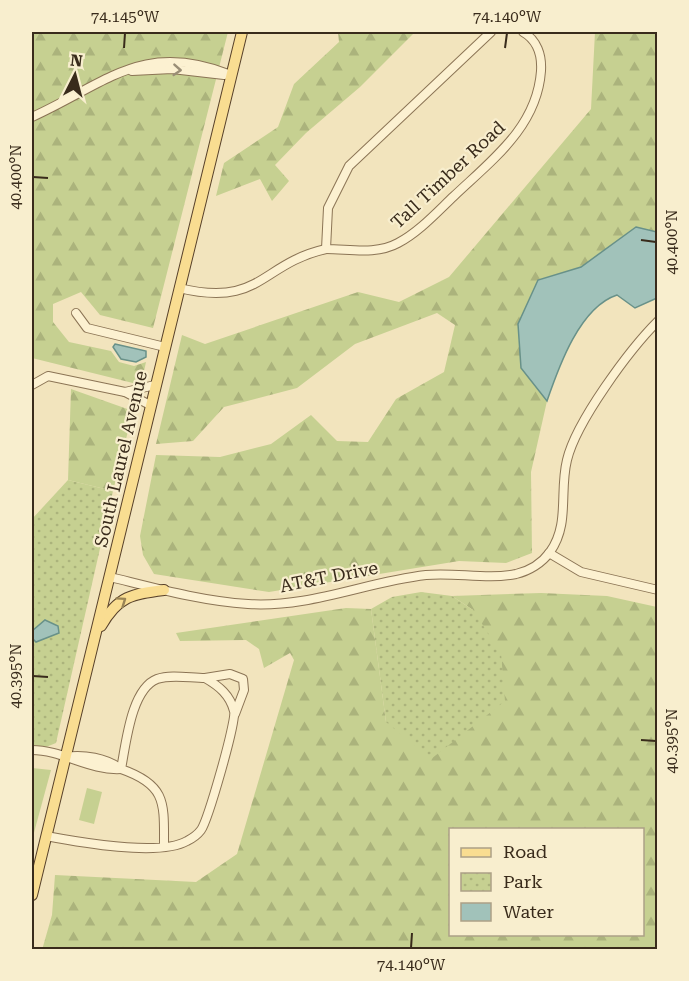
<svg xmlns="http://www.w3.org/2000/svg" width="689" height="981" viewBox="0 0 689 981" font-family="'Roboto Serif',serif">
<style>
.green{fill:#c6d091}
.forest{fill:url(#forest-firs);fill-rule:evenodd}
.park{fill:url(#park-dots)}
.water{fill:#a1c2ba;stroke:#689189;stroke-width:1.5}
.lines{fill:none;stroke-linecap:round;stroke-linejoin:round}
.minor-casing{stroke:#8b7455;stroke-width:10}
.major-casing{stroke:#58412a;stroke-width:12}
.minor{stroke:#fcf1d1;stroke-width:8}
.major{stroke:#f9dd91;stroke-width:10}
.oneway{stroke:#9a8e76}
.oneway2{stroke:#998456}
.ticks{fill:none;stroke:#392b1b;stroke-width:2}
.labels{text-anchor:middle;stroke-width:4.5;stroke-linejoin:round;paint-order:stroke}
.street-label{font-size:18px;fill:#392b1b;stroke:#f8eece}
.neatline{fill:none;stroke:#392b1b;stroke-width:2}
.ticks-label{font-size:15px;text-anchor:middle;fill:#392b1b}
</style>
<defs>
<pattern id="forest-firs" width="22" height="20" patternUnits="userSpaceOnUse" patternTransform="scale(1.5)"><rect width="22" height="20" fill="#c6d091"/><path d="M5 1l3.5 6h-7zM16 11l3.5 6h-7z" fill="#abb37c"/></pattern>
<pattern id="park-dots" width="8" height="8" patternUnits="userSpaceOnUse" patternTransform="scale(1.5)"><rect width="8" height="8" fill="#c6d091"/><path d="M2 2h.1M6 6h.1" fill="none" stroke="#abb37c" stroke-width="1.8" stroke-linecap="round"/></pattern>
</defs>
<rect width="100%" height="100%" fill="#f2e4bd"/>
<g class="green">
<polygon points="32,768 51,770 32,840"/>
<polygon points="87,788 102,792 94,824 79,820"/>
</g>
<g class="forest">
<polygon points="32,32 228,32 153,328 100,315 81,292 53,304 53,322 69,342 111,351 119,362 134,366 146,362 141,385 32,358"/>
<polygon points="338,32 415,32 360,87 306,133 275,165 289,181 272,201 260,179 216,196 224,163 278,127 294,84 339,42"/>
<polygon points="595,32 657,32 657,232 636,227 581,267 538,280 521,368 547,401 531,472 532,553 506,563 459,561 269,592 154,574 143,555 140,536 156,455 220,457 271,444 311,415 337,441 368,442 396,399 444,372 455,325 437,313 355,344 297,388 224,407 193,441 156,444 182,335 205,344 358,292 399,302 449,277 591,109"/>
<polygon points="71,389 133,411 113,491 68,480"/>
<path d="M541,593L607,596L657,607V949L42,950L52,915L55,875L196,882L237,854L294,660L290,653L264,668L259,649L246,640L180,641L176,633L346,608L371,609L386,722L473,610L452,596ZM450,830H642V934H450Z"/>
</g>
<g class="park">
<polygon points="68,480 113,491 56,743 46,747 32,745 32,519"/>
<polygon points="421,592 452,596 473,610 501,653 505,701 431,759 386,722 371,609 392,597"/>
</g>
<g class="water">
<path d="M636,227L657,232V298L635,308L617,295C580,307 559,366 547,401L521,368L518,324L538,280L581,267Z"/>
<polygon points="115,344 146,351 146,357 136,362 121,359 113,347"/>
<polygon points="45,620 58,626 59,633 36,642 32,638 32,631"/>
</g>
<g class="lines">
<g class="minor-casing">
<g id="minor">
<path d="M491,32L349,166L328,208L326,249C350,249 376,255 398,243C419,232 437,212 454,196C492,160 537,127 541,71C542,55 537,40 523,32"/>
<polyline points="132,71 172,69 224,75"/>
<path d="M32,117C107,83 143,40 231,75"/>
<path d="M179,288C261,308 260,264 326,249"/>
<polyline points="76,313 87,328 165,347"/>
<polyline points="32,385 48,376 125,392"/>
<polyline points="150,405 125,392 155,385"/>
<polyline points="549,553 581,572 658,590"/>
<path d="M110,577C155,588 201,601 248,604C310,608 365,582 426,575C455,572 487,580 516,574C529,571 542,563 550,552C570,524 559,492 567,460C576,422 629,350 658,321"/>
<polyline points="205,678 230,674 243,679 244,690 235,714"/>
<path d="M32,750C62,750 90,771 121,769C106,758 84,754 65,757"/>
<path d="M46,836C78,842 159,857 187,841C191,839 198,834 201,830C208,820 237,720 234,711C230,695 219,686 205,678C190,678 171,674 157,679C131,689 126,744 121,769C167,785 164,803 164,847"/>
</g>
</g>
<g class="major-casing">
<g id="major">
<path d="M101,626C118,596 132,594 164,590"/>
<polyline points="32,895 242,32"/>
</g>
</g>
<use href="#minor" class="minor"/>
<use href="#major" class="major"/>
</g>
<defs><path id="oneway-chevron" d="M-2-3.5L2.5 0L-2 3.5" fill="none" stroke-width="1.6" stroke-linecap="round" stroke-linejoin="round" transform="scale(1.5)"/></defs>
<use class="oneway" href="#oneway-chevron" transform="translate(177 70) rotate(4)"/>
<use class="oneway2" href="#oneway-chevron" transform="translate(122 601) rotate(-35)"/>
<path class="ticks" d="M124,48L125,33M505,48L507,33M33,177L48,178M641,240L656,242M33,676L48,677M641,740L656,741M411,948L412,933"/>
<g class="labels">
<g class="street-label">
<text transform="translate(448 175) rotate(-43)" y="6">Tall Timber Road</text>
<text transform="translate(121 459) rotate(-77)" y="6">South Laurel Avenue</text>
<text transform="translate(329 577) rotate(-11)" y="6">AT&amp;T Drive</text>
</g>
</g>
<rect width="689" height="981" fill="none" stroke="#f8eece" stroke-width="66"/>
<rect x="449" y="828" width="195" height="108" fill="#f8eece" stroke="#aca086" stroke-width="1.5"/>
<rect x="461" y="848" width="30" height="9" fill="#f9dd91" stroke="#aca086" stroke-width="1.5"/>
<text x="503" y="858" font-size="18" fill="#392b1b">Road</text>
<rect x="461" y="873" width="30" height="18" fill="url(#park-dots)" stroke="#aca086" stroke-width="1.5"/>
<text x="503" y="888" font-size="18" fill="#392b1b">Park</text>
<rect x="461" y="903" width="30" height="18" fill="#a1c2ba" stroke="#aca086" stroke-width="1.5"/>
<text x="503" y="918" font-size="18" fill="#392b1b">Water</text>
<g transform="translate(75 75) rotate(6)" stroke="#f8eece" stroke-width="4.5" paint-order="stroke">
<path d="M0-4.5L10 22L0 15L-10 22Z" fill="#392b1b"/>
<text y="-9" font-size="16" font-weight="bold" text-anchor="middle" fill="#392b1b">N</text>
</g>
<rect x="33" y="33" width="623" height="915" class="neatline"/>
<g class="ticks-label">
<text x="125" y="22">74.145°W</text>
<text x="507" y="22">74.140°W</text>
<text transform="translate(16 177) rotate(-90)" y="5">40.400°N</text>
<text transform="translate(672 242) rotate(-90)" y="5">40.400°N</text>
<text transform="translate(16 676) rotate(-90)" y="5">40.395°N</text>
<text transform="translate(672 741) rotate(-90)" y="5">40.395°N</text>
<text x="411" y="970">74.140°W</text>
</g>
</svg>
